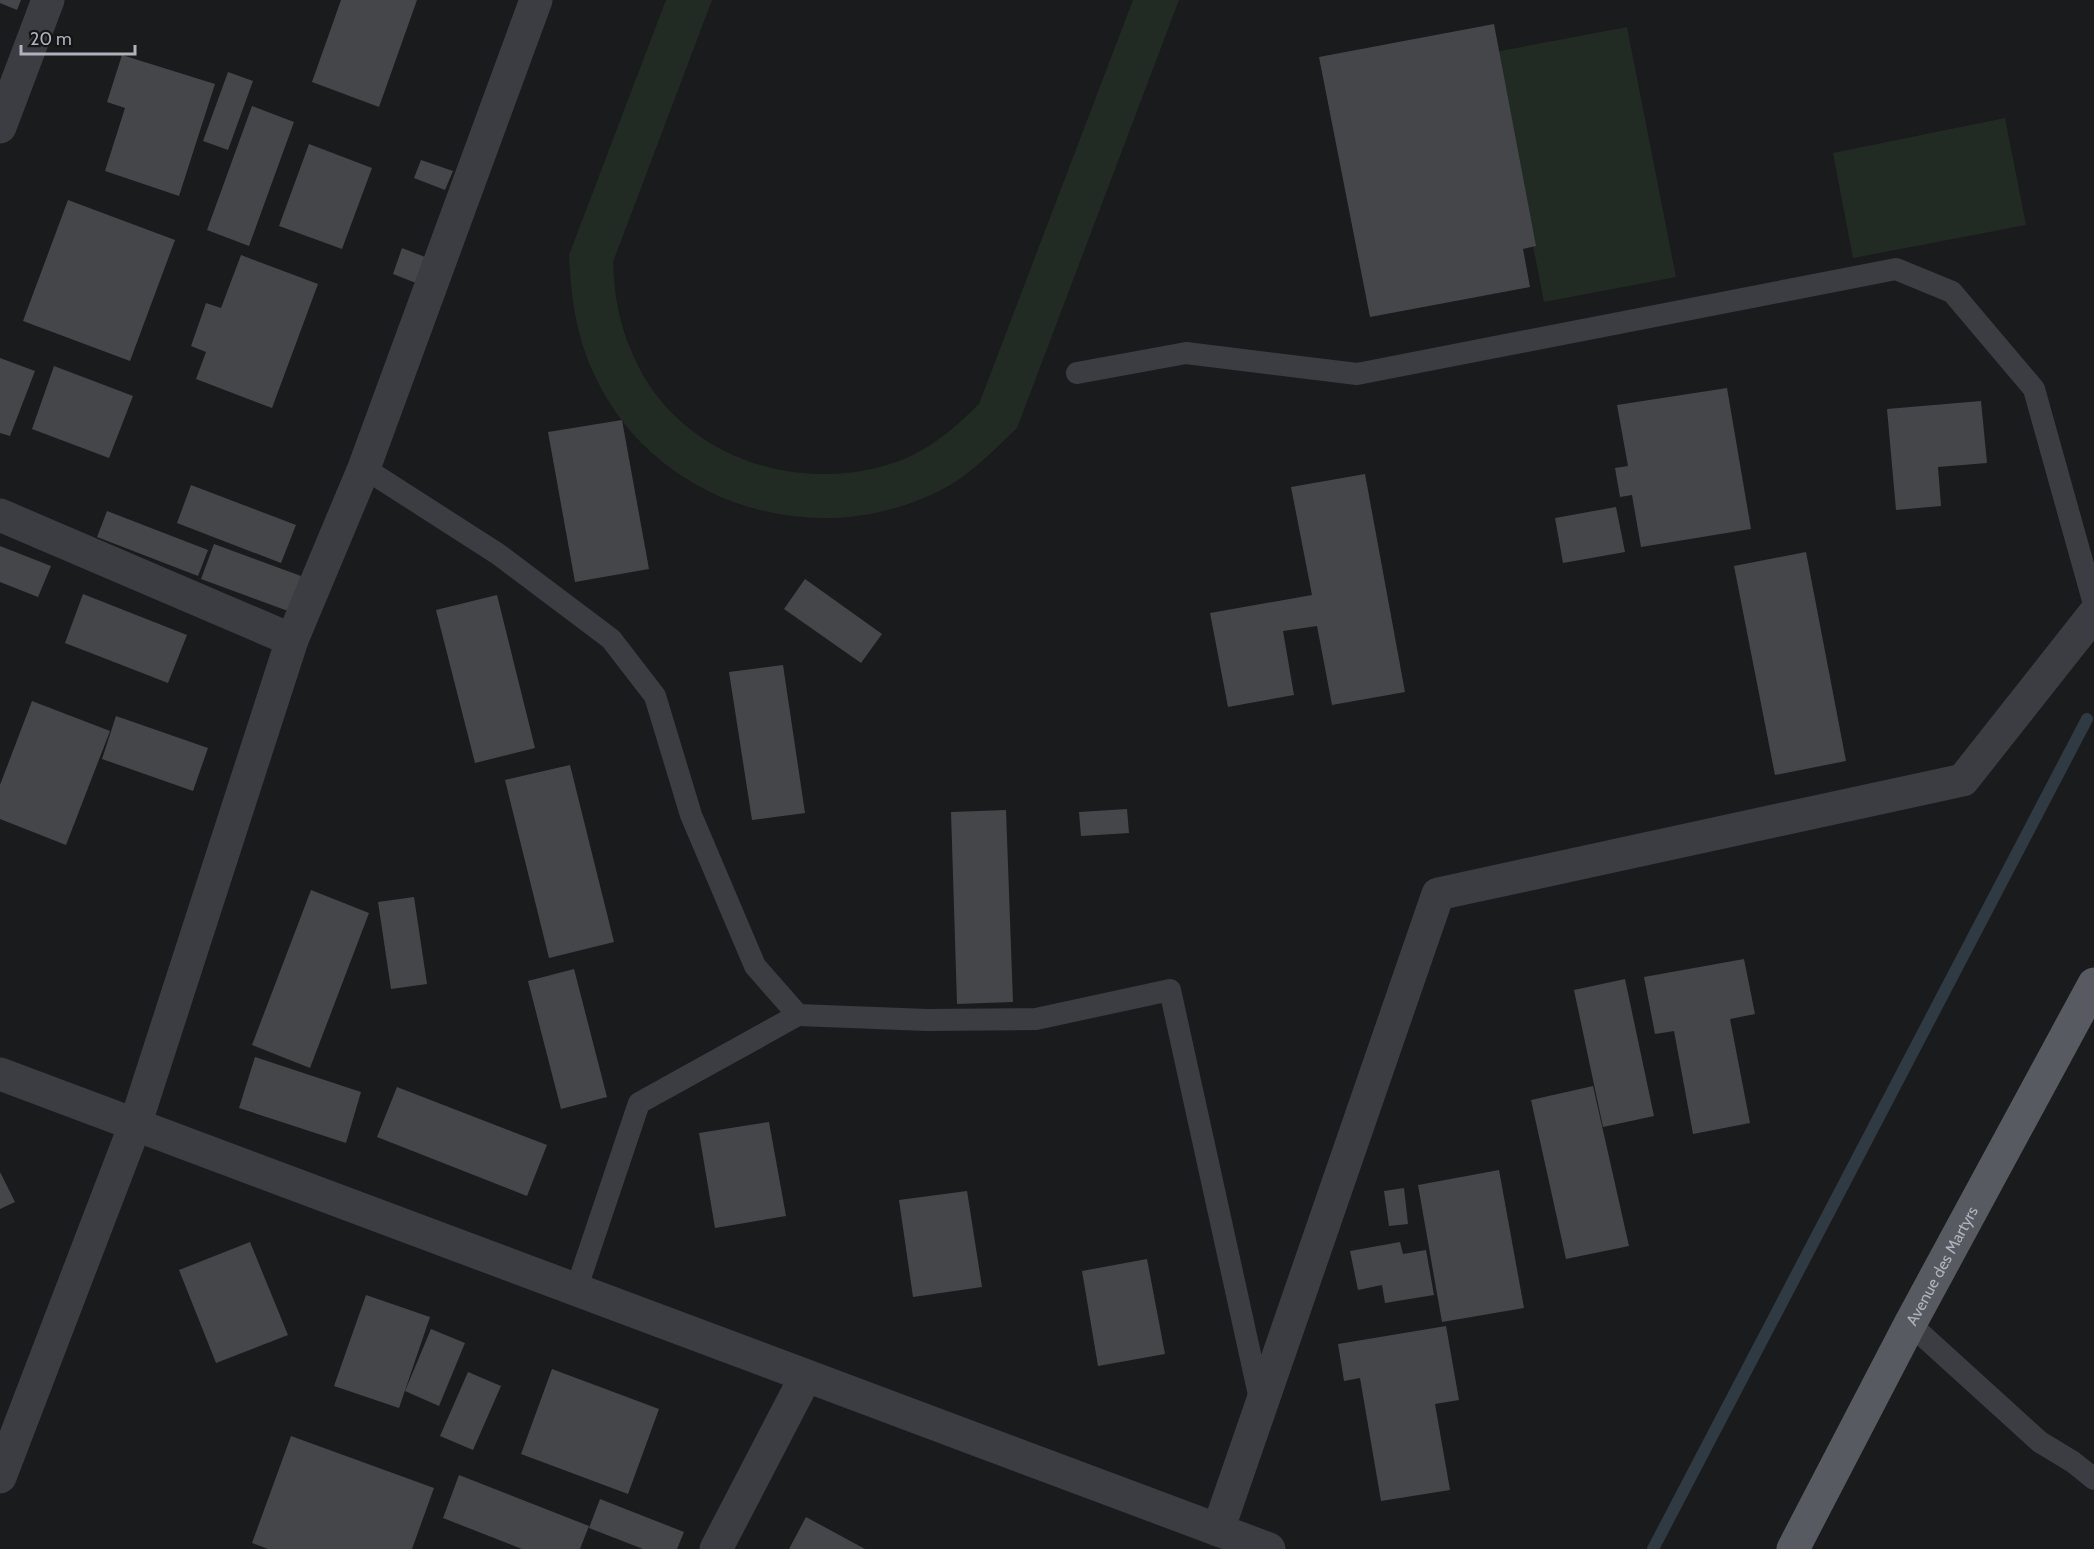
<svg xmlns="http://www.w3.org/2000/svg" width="2094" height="1549" viewBox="0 0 2094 1549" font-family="Cabin,sans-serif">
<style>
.grass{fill:#222b23}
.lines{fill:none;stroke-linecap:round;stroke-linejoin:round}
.stream{stroke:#303a42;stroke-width:12}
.building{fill:#45464a}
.lane{stroke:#3b3d42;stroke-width:22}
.street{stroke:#3b3d42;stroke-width:33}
.primary{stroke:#575a61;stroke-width:33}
.labels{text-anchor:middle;stroke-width:4.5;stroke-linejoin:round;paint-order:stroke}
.street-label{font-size:16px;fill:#adb2bc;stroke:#151518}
</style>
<rect width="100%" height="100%" fill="#1a1b1d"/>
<g class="grass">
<path d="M666,0H712L613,262C614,294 619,324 633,355C677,458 801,498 902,460C932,448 957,426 979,404L1133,0H1179L1017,428C997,447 978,467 955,482C829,558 656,510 594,374C576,335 571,298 569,255Z"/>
<polygon points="1627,27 1676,277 1544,302 1495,52"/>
<polygon points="2005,118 2026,225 1853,258 1833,153"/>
</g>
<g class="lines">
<polyline class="stream" points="1653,1549 2087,719"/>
</g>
<g class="building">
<polygon points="0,0 21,0 17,10 0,3"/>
<polygon points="341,0 417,0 379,107 312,82"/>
<polygon points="1494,24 1536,246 1523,249 1530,287 1370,317 1319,57"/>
<polygon points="122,55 215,84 179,196 105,171 125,108 107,102"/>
<polygon points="228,72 253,81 228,150 203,141"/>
<polygon points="252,106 294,122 249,246 207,230"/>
<polygon points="309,144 372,168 342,249 279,226"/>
<polygon points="421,160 453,171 445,190 414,178"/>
<polygon points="68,200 175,240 130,361 23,321"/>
<polygon points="402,248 425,257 416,283 393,274"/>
<polygon points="241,255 318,284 272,408 196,379 206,352 191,346 206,303 221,308"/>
<polygon points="0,358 35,371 10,436 0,433"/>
<polygon points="54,366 133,396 109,458 32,429"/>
<polygon points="1727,388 1751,529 1641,547 1632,495 1620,497 1615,468 1628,466 1617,405"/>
<polygon points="1981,401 1987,463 1938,467 1941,506 1896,510 1887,409"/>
<polygon points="622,420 649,569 575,582 548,432"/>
<polygon points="1365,474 1405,692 1332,705 1317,626 1283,631 1294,695 1228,707 1210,613 1312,595 1291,487"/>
<polygon points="191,485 296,525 281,563 177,523"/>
<polygon points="1616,507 1625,552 1563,563 1555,518"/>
<polygon points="107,511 208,550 198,576 97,537"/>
<polygon points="214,544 301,576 288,611 201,579"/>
<polygon points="0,546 51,566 38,597 0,582"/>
<polygon points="1806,552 1846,761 1775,775 1734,566"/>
<polygon points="805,579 882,634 861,663 784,609"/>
<polygon points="83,594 187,635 168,683 65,643"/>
<polygon points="497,595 535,748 475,763 436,610"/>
<polygon points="783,665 805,813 752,820 729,672"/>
<polygon points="32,701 110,731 66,845 0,819 0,785"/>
<polygon points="116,716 208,748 193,791 102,759"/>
<polygon points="570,765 614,942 549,958 505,780"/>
<polygon points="1127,809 1129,833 1081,836 1079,812"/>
<polygon points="1006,810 1013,1002 957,1004 951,812"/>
<polygon points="311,890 369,913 310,1068 252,1045"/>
<polygon points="414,897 427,984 391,989 378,902"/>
<polygon points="1744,959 1755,1014 1730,1019 1750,1123 1693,1134 1674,1031 1655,1034 1644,977"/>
<polygon points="574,969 607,1097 561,1109 528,981"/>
<polygon points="1625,979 1654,1116 1603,1127 1574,990"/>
<polygon points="255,1057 361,1092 346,1143 239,1108"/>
<polygon points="1593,1086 1629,1246 1566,1259 1531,1100"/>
<polygon points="397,1087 547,1145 527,1196 377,1137"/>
<polygon points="769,1122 786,1216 715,1228 699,1133"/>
<polygon points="1499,1170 1524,1308 1442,1322 1418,1185"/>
<polygon points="0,1172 15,1202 0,1209"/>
<polygon points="1404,1188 1408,1224 1389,1226 1384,1191"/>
<polygon points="967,1191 982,1287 913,1297 899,1200"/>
<polygon points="250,1242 288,1335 216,1363 179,1270"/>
<polygon points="1400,1242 1403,1254 1426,1250 1434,1295 1385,1303 1382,1285 1358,1290 1350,1251"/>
<polygon points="1147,1259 1165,1354 1098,1366 1082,1271"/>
<polygon points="366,1295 430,1317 399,1408 334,1386"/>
<polygon points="1446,1326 1459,1400 1435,1404 1450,1490 1381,1501 1360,1378 1344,1381 1338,1344"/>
<polygon points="431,1329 465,1343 439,1406 405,1391"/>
<polygon points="552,1369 659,1409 628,1494 521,1454"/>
<polygon points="468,1372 501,1386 473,1450 440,1436"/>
<polygon points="291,1436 434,1488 412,1549 268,1549 252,1543"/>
<polygon points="459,1475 589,1526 580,1549 522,1549 443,1518"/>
<polygon points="600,1499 684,1532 677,1549 643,1549 589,1528"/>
<polygon points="806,1517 865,1549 789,1549"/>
</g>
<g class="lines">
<g class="lane">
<polyline points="1077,373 1186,353 1357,374 1896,269 1952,292 2034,389 2094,604"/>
<polyline points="364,468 498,554 611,639 655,696 691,815 755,966 798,1015 927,1020 1036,1019 1170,990 1261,1404"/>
<polyline points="576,1290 639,1103 798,1015"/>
<polyline points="1910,1324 2040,1442 2073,1462 2094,1479"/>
</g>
<g class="street">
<polyline points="0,127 48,0"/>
<polyline points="0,515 292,640"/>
<polyline points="0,1074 1269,1549"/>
<polyline points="0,1477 135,1125 292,640 364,468 536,0"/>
<polyline points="1218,1530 1438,894 1963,780 2094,614"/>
<polyline points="716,1549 806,1376"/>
</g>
<path class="primary" id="s1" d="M1793,1549L1910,1324L2094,984"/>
</g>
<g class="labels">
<g class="street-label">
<text dy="6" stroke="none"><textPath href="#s1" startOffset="320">Avenue des Martyrs</textPath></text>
</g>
</g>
<path d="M21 45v9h114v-9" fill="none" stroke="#adb2bc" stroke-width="3"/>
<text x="30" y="45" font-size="18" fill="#adb2bc" stroke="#151518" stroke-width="4.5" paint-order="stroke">20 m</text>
</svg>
